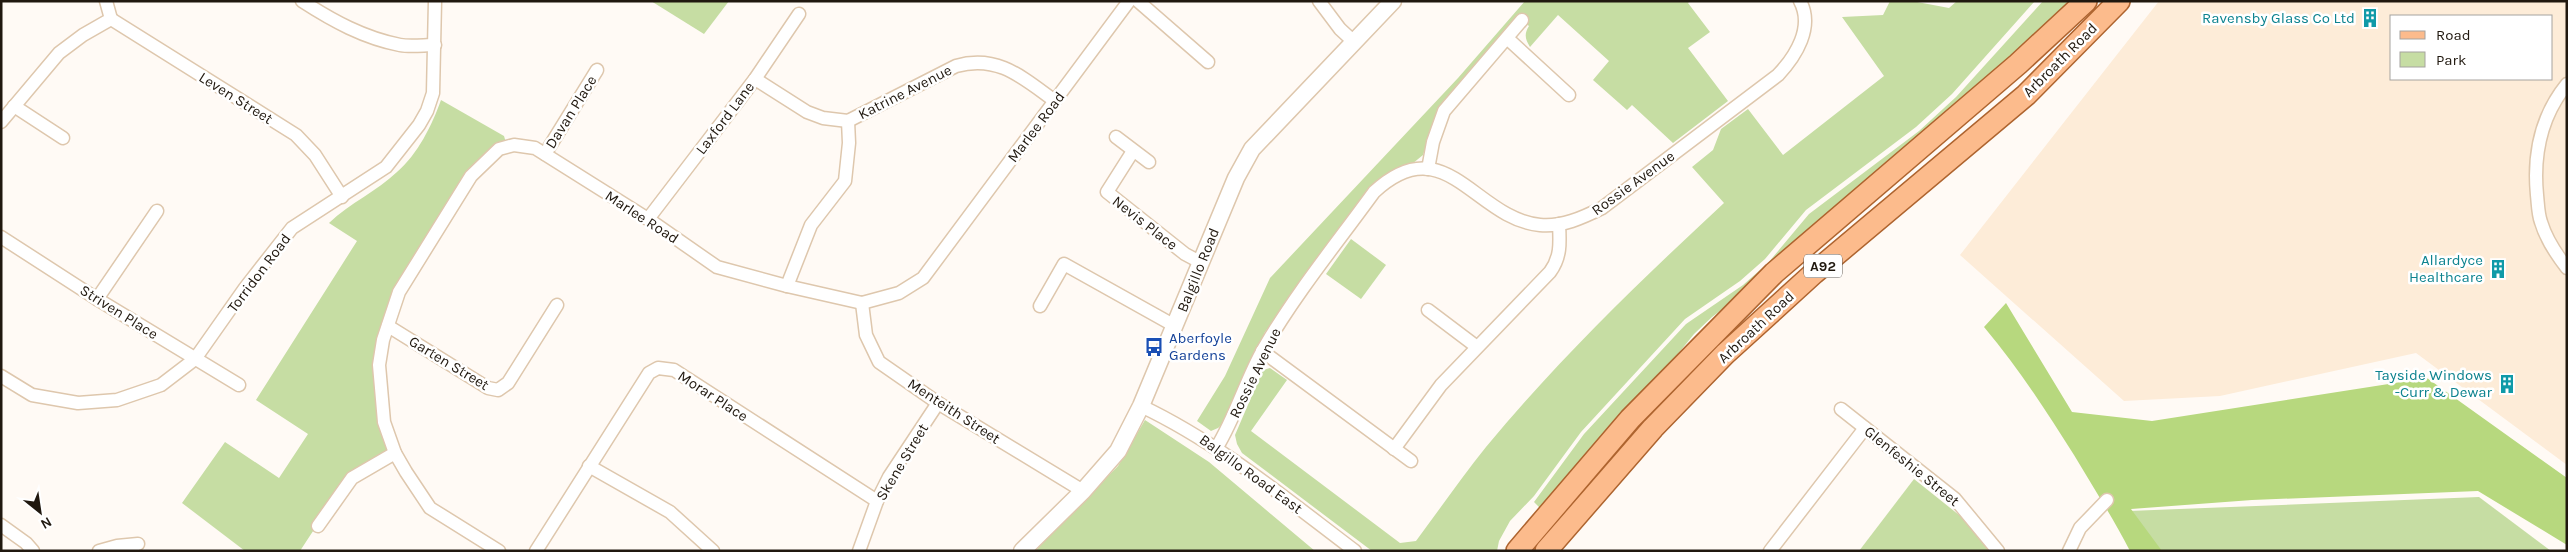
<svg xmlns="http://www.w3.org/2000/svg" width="2568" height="552" viewBox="0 0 2568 552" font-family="Karla,sans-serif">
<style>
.built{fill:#fdecd8;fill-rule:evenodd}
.green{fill:#c6dda3}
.forest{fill:#b7d87e}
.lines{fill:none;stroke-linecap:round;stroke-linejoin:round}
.minor-casing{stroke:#dec7ad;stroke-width:15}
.tertiary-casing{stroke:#dec7ad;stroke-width:19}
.primary-casing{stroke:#ae642f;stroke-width:24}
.minor{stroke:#fff;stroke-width:12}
.tertiary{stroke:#fff;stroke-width:16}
.primary{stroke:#fcbb8c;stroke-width:21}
.labels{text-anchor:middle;stroke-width:5;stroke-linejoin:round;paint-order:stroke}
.shield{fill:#fff;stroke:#635d57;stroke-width:1}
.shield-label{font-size:14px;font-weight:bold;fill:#20180f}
.culture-label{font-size:15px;fill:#0d838f;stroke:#fff;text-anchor:end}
.street-label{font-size:15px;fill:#20180f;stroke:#fff}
.transit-label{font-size:15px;fill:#164399;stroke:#fff;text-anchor:start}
</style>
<rect width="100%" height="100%" fill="#fffaf5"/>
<path class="built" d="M2159,1H2567V465L2416,353L2220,396L2124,401L1960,255ZM2392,16H2552V79H2392Z"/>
<g class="green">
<polygon points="651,1 729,1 704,34"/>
<path d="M1525,1H1690L1688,3L1710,32L1688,48L1728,101L1673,143L1632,105L1627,110L1593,80L1609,61L1558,15L1530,47C1525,39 1524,34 1529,26L1518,17L1439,107L1423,155L1412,164L1385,175L1373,184L1265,332L1225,422L1218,428L1211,431L1197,421L1225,376L1270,278L1458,78Z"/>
<path d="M1890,1H1912L1949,8L1957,1H2035L1952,94L1916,127L1806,210L1765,259L1740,281L1685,319L1581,432L1534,496L1510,521L1499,541L1497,551H1372L1242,453L1237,444L1235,435L1263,370L1270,368L1287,380L1251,431L1400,543L1416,541C1439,510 1462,477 1486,447C1559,359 1641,280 1724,203L1692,167L1713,150L1721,129L1748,109L1783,155L1884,76L1842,17L1883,15Z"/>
<polygon points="2043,1 2079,1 1750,288 1712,317 1694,334 1647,392 1541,509 1534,502 1584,434 1686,324 1743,285 1768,263 1809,214 1919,131 1956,97"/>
<path d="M441,100L504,136L507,146L500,149L453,205L380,340L391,452L349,476L300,551H245L182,503L225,442L279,478L308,434L256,400L357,241L329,223C350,203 377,191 397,172C418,154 432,125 441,100Z"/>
<polygon points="1351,239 1386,265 1361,299 1326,274"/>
<polygon points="1145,420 1209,462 1315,551 1035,551 1118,466"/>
<polygon points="1914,479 1969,523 1991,551 1859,551"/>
<polygon points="2479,497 2551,551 2148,551 2129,511"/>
</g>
<path class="forest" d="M2006,303L2072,412L2152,421L2427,378L2567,478V545L2478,491L2252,500L2131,509L2162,551H2130C2113,518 2093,487 2074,455C2046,411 2018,367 1984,327Z"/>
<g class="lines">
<g class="minor-casing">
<g id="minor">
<path d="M302,1C333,21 364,38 400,45C411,47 424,45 435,45"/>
<polyline points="1138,1 1208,62"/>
<polyline points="1319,1 1340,29 1353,41"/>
<polyline points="111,19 296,135 315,155 342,197"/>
<polyline points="1507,38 1569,95"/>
<path d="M755,79L807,112L823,118L848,121L956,66C998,54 1023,78 1055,101"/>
<path d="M2567,84C2541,116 2533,154 2537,195C2538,204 2538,214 2541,222C2546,239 2556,254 2567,268"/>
<polyline points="14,106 63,138"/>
<polyline points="1,122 59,53 83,35 111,19 106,1"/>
<polyline points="1116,137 1149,162"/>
<polyline points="1133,151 1107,192 1185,254 1200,262"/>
<polyline points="545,154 597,70"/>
<polyline points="1428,169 1433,142 1444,111 1522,20"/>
<polyline points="648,219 755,79 799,14"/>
<polyline points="1,237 97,299 239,385"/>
<polyline points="787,286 811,225 845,181 849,143 848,121"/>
<polyline points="97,299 157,211"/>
<polyline points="862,303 866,335 879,362 938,403 1083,491"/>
<polyline points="1040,306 1064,264 1175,326"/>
<polyline points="1428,310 1477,347"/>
<polyline points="388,326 488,388 498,390 508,383 557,305"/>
<polyline points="1262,351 1411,461"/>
<polyline points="1,376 32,395 78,403 117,400 161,385 195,359 245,288 292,228 386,167 419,125 427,111 433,93 435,1"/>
<path d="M1141,406C1219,443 1286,499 1355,551"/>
<polyline points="1841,409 1955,499 1998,551"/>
<path d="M1217,447C1236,416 1246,379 1264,348C1296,293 1337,243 1374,192C1445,126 1475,219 1540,225C1562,227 1582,218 1602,208L1778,75C1796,56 1814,27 1800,1"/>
<path d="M1394,449L1441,385L1550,272C1561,257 1560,243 1559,224"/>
<polyline points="589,466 670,512 713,551"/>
<polyline points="1,525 26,543 33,551"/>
<polyline points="318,526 352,478 395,453"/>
<polyline points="99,551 117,546 138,544"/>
<polyline points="499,551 430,508 406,472 395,453 384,422 379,365 383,340 399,292 471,176 499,149 514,145 535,148 648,219 717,267 787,286 862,303 899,293 923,278 1129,1"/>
<polyline points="536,551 649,373 658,368 674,370 877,501"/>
<polyline points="859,551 877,501 889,477 938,403"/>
<polyline points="1770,551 1865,428"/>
<polyline points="2069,551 2080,528 2107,500"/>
</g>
</g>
<g class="tertiary-casing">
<polyline id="tertiary" points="1022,551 1083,491 1118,451 1141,406 1236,178 1252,149 1393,1"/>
</g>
<g class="primary-casing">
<g id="primary">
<polyline points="1517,551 1630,419 1774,273 2018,64 2086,1"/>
<polyline points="1546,551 1653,428 1725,354 1814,273 2026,95 2119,1"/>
</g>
</g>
<use href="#minor" class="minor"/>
<use href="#tertiary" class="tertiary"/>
<use href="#primary" class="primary"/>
</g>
<defs>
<g id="building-bare" transform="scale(1.5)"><path d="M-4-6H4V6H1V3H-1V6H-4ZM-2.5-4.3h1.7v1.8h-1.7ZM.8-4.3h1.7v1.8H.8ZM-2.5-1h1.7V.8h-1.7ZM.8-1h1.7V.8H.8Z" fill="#0f9aa8" stroke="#fff" stroke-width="2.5" paint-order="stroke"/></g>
<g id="bus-bare" transform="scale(1.5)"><path d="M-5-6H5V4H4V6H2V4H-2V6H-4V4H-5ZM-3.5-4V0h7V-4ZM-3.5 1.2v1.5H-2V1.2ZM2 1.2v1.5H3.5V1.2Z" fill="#1a4fb4" stroke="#fff" stroke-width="2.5" paint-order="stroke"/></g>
</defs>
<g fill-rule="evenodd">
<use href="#building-bare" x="2370" y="18"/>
<use href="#building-bare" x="2498" y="269"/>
<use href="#bus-bare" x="1154" y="347"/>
<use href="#building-bare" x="2507" y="384"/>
</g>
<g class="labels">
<rect class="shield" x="1804" y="254.5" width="38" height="23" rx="4"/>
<g class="shield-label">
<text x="1823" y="271">A92</text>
</g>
<g class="culture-label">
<text x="2355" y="23">Ravensby Glass Co Ltd</text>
<text x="2483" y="265">Allardyce<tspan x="2483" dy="17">Healthcare</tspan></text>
<text x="2492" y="380">Tayside Windows<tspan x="2492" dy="17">-Curr &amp; Dewar</tspan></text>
</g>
<g class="street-label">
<text transform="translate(2060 60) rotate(-45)" y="5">Arbroath Road</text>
<text transform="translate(905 92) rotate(-27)" y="5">Katrine Avenue</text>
<text transform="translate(236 98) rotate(32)" y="5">Leven Street</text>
<text transform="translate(571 112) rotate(-58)" y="5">Davan Place</text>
<text transform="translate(725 118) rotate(-53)" y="5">Laxford Lane</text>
<text transform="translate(1036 127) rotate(-53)" y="5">Marlee Road</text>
<text transform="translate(1633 183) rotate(-36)" y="5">Rossie Avenue</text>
<text transform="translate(642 217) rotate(33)" y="5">Marlee Road</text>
<text transform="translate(1145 223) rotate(38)" y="5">Nevis Place</text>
<text transform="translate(1198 270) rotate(-68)" y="5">Balgillo Road</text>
<text transform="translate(259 273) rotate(-53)" y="5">Torridon Road</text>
<text transform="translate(119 312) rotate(32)" y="5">Striven Place</text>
<text transform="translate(1756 327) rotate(-43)" y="5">Arbroath Road</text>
<text transform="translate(449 363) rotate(31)" y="5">Garten Street</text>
<text transform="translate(1255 373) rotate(-64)" y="5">Rossie Avenue</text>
<text transform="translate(713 396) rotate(33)" y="5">Morar Place</text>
<text transform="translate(954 411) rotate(33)" y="5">Menteith Street</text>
<text transform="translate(902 462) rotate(-59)" y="5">Skene Street</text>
<text transform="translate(1912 466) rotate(39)" y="5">Glenfeshie Street</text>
<text transform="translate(1251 474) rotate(36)" y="5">Balgillo Road East</text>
</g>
<g class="transit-label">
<text x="1169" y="343">Aberfoyle<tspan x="1169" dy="17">Gardens</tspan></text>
</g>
</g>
<rect width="2568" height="552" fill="none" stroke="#20180f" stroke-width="5"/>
<rect x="2390" y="15" width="162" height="65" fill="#ffffff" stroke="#a6a39f"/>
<rect x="2400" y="31" width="25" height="8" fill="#fcbb8c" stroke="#a6a39f"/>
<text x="2436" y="40" font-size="15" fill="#20180f">Road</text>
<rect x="2400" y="52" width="25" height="15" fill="#c6dda3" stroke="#a6a39f"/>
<text x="2436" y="65" font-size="15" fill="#20180f">Park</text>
<g transform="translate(40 512) rotate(150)" stroke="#ffffff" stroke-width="4" paint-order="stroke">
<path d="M0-4L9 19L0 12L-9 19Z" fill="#20180f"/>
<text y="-8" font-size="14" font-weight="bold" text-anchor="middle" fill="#20180f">N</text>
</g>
</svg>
